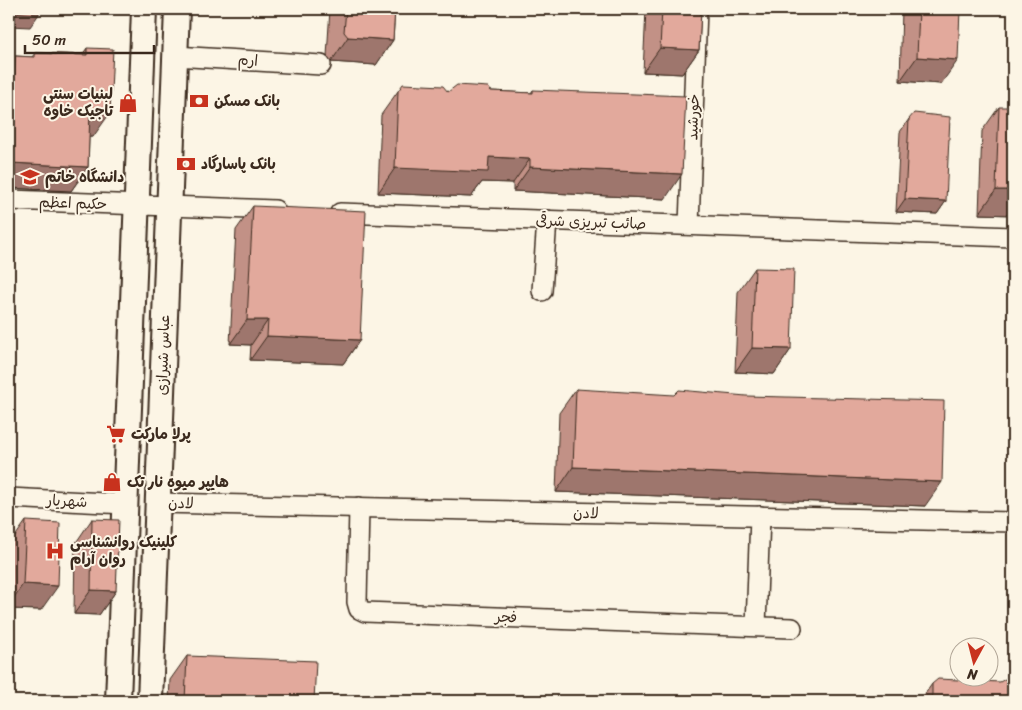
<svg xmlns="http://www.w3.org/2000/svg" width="1022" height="710" viewBox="0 0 1022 710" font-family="Sriracha,'Playpen Sans Arabic',sans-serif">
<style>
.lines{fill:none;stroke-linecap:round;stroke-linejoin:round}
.minor-casing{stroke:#3b2a1e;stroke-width:22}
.major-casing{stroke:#3b2a1e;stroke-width:28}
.minor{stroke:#fcf5e5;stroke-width:19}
.major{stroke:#fcf5e5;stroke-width:24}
.wall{fill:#c29186;stroke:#3b2a1e}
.shaded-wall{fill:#9e766d;stroke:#3b2a1e}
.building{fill:#e2a99c;stroke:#3b2a1e}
.labels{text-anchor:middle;stroke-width:4;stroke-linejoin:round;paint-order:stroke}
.street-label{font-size:15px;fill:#3b2a1e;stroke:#fcf5e5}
.poi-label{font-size:15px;font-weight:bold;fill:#3b2a1e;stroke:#fcf5e5;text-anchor:start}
</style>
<rect width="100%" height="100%" fill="#fcf5e5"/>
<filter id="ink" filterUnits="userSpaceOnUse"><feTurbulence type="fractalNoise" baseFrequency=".02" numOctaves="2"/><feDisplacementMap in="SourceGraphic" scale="10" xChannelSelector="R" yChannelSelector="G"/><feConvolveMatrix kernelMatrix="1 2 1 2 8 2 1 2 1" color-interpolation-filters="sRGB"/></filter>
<g filter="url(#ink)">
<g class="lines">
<g class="minor-casing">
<g id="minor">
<polyline points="175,56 321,65"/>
<polyline points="9,200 275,210"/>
<polyline points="340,213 1013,237"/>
<polyline points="689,225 697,9"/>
<polyline points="542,291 547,220"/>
<polyline points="9,498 125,504"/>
<polyline points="158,503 1013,522"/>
<polyline points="359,507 357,602 359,609 365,612 792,628"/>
<polyline points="756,626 760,516"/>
</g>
</g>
<g class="major-casing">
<g id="major">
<polyline points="118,701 144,9"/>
<polyline points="150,701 177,9"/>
</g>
</g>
<use href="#minor" class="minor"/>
<use href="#major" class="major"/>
</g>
<g class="wall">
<polygon points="330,9 395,9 393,40 376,65 331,62 327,56"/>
<polygon points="646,9 701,9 699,50 682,74 643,72"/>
<polygon points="902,9 960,9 941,84 900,81"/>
<polygon points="87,48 93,137 89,137 88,167 71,191 9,188 9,66 15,56 32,57 35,53 82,55"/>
<polygon points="533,90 665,199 513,191 513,183 482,182 471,197 378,193 381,115 398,91 448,92 491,91 531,93"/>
<polygon points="999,107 1013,215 979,214 982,131"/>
<polygon points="909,119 946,201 937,214 896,212 900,132"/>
<polygon points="253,206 360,340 343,364 250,360 251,345 230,344 236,230"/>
<polygon points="755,268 791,349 774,374 735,372 738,292"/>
<polygon points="1013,309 1013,379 1010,379"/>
<polygon points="576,389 925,506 556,492 559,413"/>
<polygon points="92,519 116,591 99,615 74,614 75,544"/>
<polygon points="26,521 41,610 9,609 9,545"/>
<polygon points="187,656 314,701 169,701 170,680"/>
<polygon points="932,684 1013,701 920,701"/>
</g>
<g class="shaded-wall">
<polygon points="9,12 39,14 30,27 9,26"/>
<polygon points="348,37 393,40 376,65 331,62"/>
<polygon points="660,48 699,50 682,74 643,72"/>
<polygon points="917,57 958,60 941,84 900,81"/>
<polygon points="90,112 110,113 93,137 73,137"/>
<polygon points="489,157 530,159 513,183 482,182 471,197 378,193 395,168"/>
<polygon points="11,163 88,167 71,191 9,188 9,167"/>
<polygon points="530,167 682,174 665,199 513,191"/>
<polygon points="996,190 1013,190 1013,215 979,214"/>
<polygon points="905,199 946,201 937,214 896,212"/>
<polygon points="247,320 268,320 251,345 230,344"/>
<polygon points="267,336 360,340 343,364 250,360"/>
<polygon points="752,348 791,349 774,374 735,372"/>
<polygon points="1013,374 1013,379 1010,379"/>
<polygon points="573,467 942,482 925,506 556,492"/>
<polygon points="23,584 58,586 41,610 9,609 9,605"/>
<polygon points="91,590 116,591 99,615 74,614"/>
</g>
<g class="building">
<polygon points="9,9 39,9 39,14 9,12"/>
<polygon points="346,9 395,9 393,40 348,37 344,32"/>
<polygon points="662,9 701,9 699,50 660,48"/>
<polygon points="919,9 960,9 958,60 917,57"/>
<polygon points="87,48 113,49 110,113 90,112 88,167 11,163 15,56 35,57 35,53 87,55"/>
<polygon points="403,84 443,86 448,92 457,85 488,87 491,91 533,93 533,90 686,96 682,174 530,167 530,159 489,157 488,172 395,168 398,91"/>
<polygon points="999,107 1013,107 1013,190 996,190"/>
<polygon points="914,113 950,117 946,201 905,199 909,119"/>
<polygon points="253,206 366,211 360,340 267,336 268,320 247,320"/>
<polygon points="755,268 794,269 791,349 752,348"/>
<polygon points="576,389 674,395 679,390 746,396 944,401 942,482 573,467"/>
<polygon points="92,519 119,520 116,591 91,590"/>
<polygon points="26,521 60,523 58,586 23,584"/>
<polygon points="187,656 316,661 314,701 185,701"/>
<polygon points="1012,675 1013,675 1013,701 932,701 932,684 938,679 1000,682"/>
</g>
</g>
<defs>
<g id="bank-bare" transform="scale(1.5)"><path d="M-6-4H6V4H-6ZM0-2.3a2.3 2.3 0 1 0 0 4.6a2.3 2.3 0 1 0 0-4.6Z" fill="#c8321e" stroke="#fcf5e5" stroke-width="2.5" paint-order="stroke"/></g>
<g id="shop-bare" transform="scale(1.5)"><path d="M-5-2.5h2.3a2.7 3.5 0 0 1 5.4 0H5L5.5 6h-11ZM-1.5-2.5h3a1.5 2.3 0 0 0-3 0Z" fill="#c8321e" stroke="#fcf5e5" stroke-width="2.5" paint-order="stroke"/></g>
<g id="university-bare" transform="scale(1.5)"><path d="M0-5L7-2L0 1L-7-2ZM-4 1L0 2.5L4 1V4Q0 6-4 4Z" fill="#c8321e" stroke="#fcf5e5" stroke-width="2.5" paint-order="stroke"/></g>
<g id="supermarket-bare" transform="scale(1.5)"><path d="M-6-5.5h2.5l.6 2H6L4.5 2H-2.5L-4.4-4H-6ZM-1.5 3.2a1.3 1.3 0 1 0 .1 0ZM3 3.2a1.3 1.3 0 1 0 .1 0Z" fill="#c8321e" stroke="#fcf5e5" stroke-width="2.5" paint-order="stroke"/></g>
<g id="hospital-bare" transform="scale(1.5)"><path d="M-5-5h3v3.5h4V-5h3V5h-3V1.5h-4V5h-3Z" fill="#c8321e" stroke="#fcf5e5" stroke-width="2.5" paint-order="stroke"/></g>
</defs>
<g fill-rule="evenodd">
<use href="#bank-bare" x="199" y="101"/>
<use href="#shop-bare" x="128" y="103"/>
<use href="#bank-bare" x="186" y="164"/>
<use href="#university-bare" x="30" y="177"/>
<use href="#supermarket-bare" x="116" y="434"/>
<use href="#shop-bare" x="112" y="482"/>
<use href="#hospital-bare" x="55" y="551"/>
</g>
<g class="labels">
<g class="street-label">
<text transform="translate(248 60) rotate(4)" y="5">ارم</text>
<text transform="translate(693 117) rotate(-88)" y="5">خورشید</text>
<text transform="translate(73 203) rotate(2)" y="5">حکیم اعظم</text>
<text transform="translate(591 222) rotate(2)" y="5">صائب تبریزی شرقی</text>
<text transform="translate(163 355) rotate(-88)" y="5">عباس شیرازی</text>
<text transform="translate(67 501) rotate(3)" y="5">شهریار</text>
<text transform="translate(181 503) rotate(1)" y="5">لادن</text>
<text transform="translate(586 513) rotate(1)" y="5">لادن</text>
<text transform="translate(506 617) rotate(2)" y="5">فجر</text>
</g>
<g class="poi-label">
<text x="113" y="99" text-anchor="end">لبنیات سنتی<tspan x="113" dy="17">تاجیک خاوه</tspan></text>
<text x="214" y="106">بانک مسکن</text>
<text x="201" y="169">بانک پاسارگاد</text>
<text x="45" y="182">دانشگاه خاتم</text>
<text x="131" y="439">پرلا مارکت</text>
<text x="127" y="487">هایپر میوه نار تک</text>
<text x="70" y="547">کلینیک روانشناسی<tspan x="70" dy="17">روان آرام</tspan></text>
</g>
</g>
<rect width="1022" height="710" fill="none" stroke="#fcf5e5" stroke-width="30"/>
<rect x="15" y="15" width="992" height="680" fill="none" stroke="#3b2a1e" stroke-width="2" filter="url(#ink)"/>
<g transform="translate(974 662) rotate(187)"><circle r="24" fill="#fcf5e5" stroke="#afa495"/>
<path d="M0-4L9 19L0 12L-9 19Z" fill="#c8321e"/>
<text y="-8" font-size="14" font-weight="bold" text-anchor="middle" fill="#3b2a1e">N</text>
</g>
<path d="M25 45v8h129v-8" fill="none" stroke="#3b2a1e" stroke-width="2.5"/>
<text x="32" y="45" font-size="15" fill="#3b2a1e" stroke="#fcf5e5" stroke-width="4" paint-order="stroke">50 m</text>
</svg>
